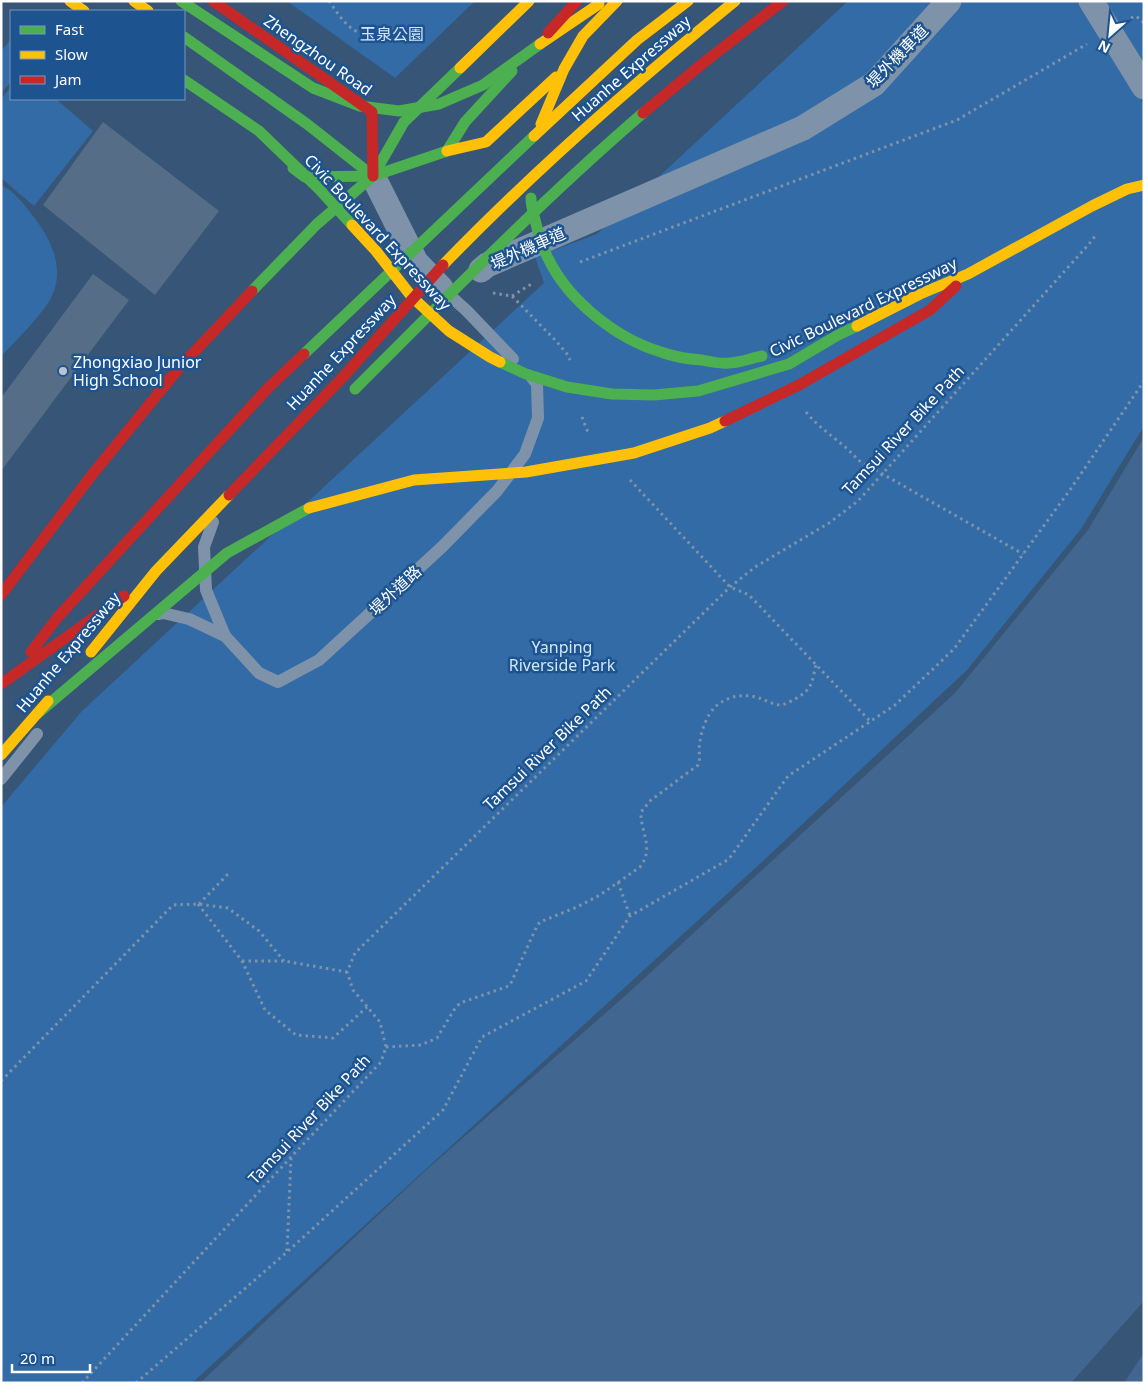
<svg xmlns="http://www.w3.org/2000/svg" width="1145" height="1384" viewBox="0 0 1145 1384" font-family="'Noto Sans','Noto Sans TC',sans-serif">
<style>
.green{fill:#326ba6}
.water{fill:#416791}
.building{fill:#556d86}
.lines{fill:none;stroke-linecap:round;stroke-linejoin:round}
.path{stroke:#7e93a9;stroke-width:3;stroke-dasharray:2.5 4;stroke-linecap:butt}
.lane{stroke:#7e93a9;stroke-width:12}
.street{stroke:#7e93a9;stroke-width:25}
.fast{stroke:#4caf50;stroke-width:11}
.slow{stroke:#ffc107;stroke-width:11}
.jam{stroke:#c62828;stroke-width:11}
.poi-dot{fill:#b9c4cf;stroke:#1d5490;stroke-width:2}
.labels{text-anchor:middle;stroke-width:5;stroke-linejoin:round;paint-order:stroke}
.park-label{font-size:16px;fill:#d2e6fa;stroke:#1d5490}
.street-label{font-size:16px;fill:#fff;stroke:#1d5490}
.poi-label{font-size:16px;fill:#fff;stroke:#1d5490;text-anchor:start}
</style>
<rect width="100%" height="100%" fill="#375576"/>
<g class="green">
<polygon points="287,1 475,1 395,78"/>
<polygon points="848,1 1078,1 1080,4 1083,1 1144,1 1144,74 1129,81 1144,105 1144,426 1081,529 967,670 763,861 192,1383 1,1383 1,807 82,711 544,283 535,257 597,234"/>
<polygon points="11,39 11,82 1,93 1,51"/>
<polygon points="11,87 11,99 56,99 93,131 34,206 1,178 1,99"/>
<path d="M1,185C15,191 27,208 36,220C51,240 63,266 54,291C48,310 15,341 1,357Z"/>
</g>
<g class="water">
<polygon points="1144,437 1144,1301 1071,1383 200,1383 425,1171 625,996 955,693 1088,530"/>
<polygon points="1144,1353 1144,1383 1124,1383"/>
</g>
<g class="building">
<polygon points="103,122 219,211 155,295 43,205"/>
<polygon points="93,274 129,300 1,471 1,398"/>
</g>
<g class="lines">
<g class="path">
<path d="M329,1C341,18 354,41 379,33"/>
<polyline points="1131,18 1136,16 1144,23"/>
<polyline points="580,262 957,120 1087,44"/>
<polyline points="493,293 512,296 557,342 567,354 570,360"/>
<polyline points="512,296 533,283"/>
<path d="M806,412C821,431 843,442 858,460L1023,554"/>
<polyline points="582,417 587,430 590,434"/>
<polyline points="630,480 730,587 749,595 870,721"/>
<polyline points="618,882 630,916"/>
<polyline points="198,904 242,961 265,1010 296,1035 333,1038 367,1007"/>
<polyline points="199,904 228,874"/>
<polyline points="242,961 284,961 347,972"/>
<path d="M386,1047L421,1045L437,1038L454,1010L460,1003L506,987L510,985L537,926L540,922L577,907L600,895L640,867C655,848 640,832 641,812L650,801L698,765C701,758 698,750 700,742C701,731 707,715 715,707C727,696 744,693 759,698C766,700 773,705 781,705C786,704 791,701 795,699C813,689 812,682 816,664"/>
<polyline points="1,1081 173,905 198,904 228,908 259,931 284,961"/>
<polyline points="287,1251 291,1158"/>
<polyline points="82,1383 291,1157 381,1062 386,1047 380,1022 353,990 347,972 355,953 730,587 755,567 829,523 858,501 1089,244 1096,235"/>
<polyline points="136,1383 287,1252 443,1110 482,1037 586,981 630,916 729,859 788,776 895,705 954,649 1072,487 1144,381"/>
</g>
<g class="lane">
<polyline points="447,293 467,311 513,359"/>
<polyline points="213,522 204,547 206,590 225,636"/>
<polyline points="159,614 163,613 189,619 225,636 259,673 278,682 319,660 442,547 497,491 525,454 538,418 537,384 532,378"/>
<polyline points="1,779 37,734"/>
</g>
<g class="street">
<polyline points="1091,1 1144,87"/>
<polyline points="373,176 416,262 441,288"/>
<polyline points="481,270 487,265 803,128 874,84 949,1"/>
</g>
<g class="fast">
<polyline points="181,1 313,88 360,106 399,111 439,104 483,85 540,44"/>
<polyline points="184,37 307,124 373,176"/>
<polyline points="184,80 259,131 319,189 352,225"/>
<polyline points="293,168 305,177 373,176 447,151 465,122 512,71"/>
<path d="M531,198C531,208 535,218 537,228C540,239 543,250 549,260C569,301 617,339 661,352C674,357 688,359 702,360C711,362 720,364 728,363C740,363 751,358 762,356"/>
<polyline points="252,291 317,224 373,176 404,122 460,68"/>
<polyline points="304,354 534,136"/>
<polyline points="500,362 526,374 567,387 612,394 654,395 698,391 789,364 838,335 857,326"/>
<path d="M355,389C449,295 542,200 643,113"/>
<polyline points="37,714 227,553 309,508"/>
</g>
<g class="slow">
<polyline points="70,1 84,11"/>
<polyline points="134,1 148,11"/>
<polyline points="540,44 599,4"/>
<polyline points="460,68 529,1"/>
<polyline points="541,124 564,69 583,36 617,1"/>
<polyline points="534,136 637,40 688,1"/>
<polyline points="447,151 486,142 556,77"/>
<polyline points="352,225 376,251 412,297 449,331 490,357 500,362"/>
<path d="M443,265C534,171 633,84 735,1"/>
<polyline points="857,326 920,294 968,274 1092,206 1127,189 1144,185"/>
<polyline points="309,508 414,480 526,472 634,453 710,428 725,421"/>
<polyline points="91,652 156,571 229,495"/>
<polyline points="1,755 48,701"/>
</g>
<g class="jam">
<polyline points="213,1 372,112 373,176"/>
<polyline points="548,33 577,1"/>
<polyline points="643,113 702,64 783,1"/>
<polyline points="725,421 799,385 930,310 956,286"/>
<polyline points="229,495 343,377 443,265"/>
<polyline points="1,595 91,476 179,368 252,291"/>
<polyline points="31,652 57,618 268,388 304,354"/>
<polyline points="1,684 124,596"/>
</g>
</g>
<circle class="poi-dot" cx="63" cy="371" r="5"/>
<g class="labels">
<g class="park-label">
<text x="392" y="40">玉泉公園</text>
<text x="562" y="653">Yanping<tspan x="562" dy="18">Riverside Park</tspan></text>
</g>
<g class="street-label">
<text transform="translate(318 55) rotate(35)" y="6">Zhengzhou Road</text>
<text transform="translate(897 56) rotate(-46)" y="6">堤外機車道</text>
<text transform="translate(631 68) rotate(-41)" y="6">Huanhe Expressway</text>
<text transform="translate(378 232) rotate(47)" y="6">Civic Boulevard Expressway</text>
<text transform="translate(528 248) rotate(-24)" y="6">堤外機車道</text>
<text transform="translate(863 307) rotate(-26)" y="6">Civic Boulevard Expressway</text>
<text transform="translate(341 352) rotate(-47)" y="6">Huanhe Expressway</text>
<text transform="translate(903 430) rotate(-47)" y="6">Tamsui River Bike Path</text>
<text transform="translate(395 590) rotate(-43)" y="6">堤外道路</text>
<text transform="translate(68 652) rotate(-50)" y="6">Huanhe Expressway</text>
<text transform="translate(547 748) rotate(-44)" y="6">Tamsui River Bike Path</text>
<text transform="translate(309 1119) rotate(-47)" y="6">Tamsui River Bike Path</text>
</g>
<g class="poi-label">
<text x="73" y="368">Zhongxiao Junior<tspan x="73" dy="18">High School</tspan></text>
</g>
</g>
<rect width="1145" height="1384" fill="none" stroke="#ffffff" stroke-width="5"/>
<rect x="10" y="10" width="175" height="90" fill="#1d5490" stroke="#7798bc"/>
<rect x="20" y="26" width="25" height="8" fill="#4caf50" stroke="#7798bc"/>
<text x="55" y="35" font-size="15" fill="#ffffff">Fast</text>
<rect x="20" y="51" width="25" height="8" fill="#ffc107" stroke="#7798bc"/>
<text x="55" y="60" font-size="15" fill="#ffffff">Slow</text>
<rect x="20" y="76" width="25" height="8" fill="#c62828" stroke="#7798bc"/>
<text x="55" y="85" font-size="15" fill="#ffffff">Jam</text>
<g transform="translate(1110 35) rotate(207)" stroke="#1d5490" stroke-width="4" paint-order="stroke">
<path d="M0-4L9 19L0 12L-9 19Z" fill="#ffffff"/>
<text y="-8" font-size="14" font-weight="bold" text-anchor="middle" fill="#ffffff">N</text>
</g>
<path d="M12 1364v8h78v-8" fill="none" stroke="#ffffff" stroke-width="2.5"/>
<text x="20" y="1364" font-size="15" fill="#ffffff" stroke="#1d5490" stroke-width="4" paint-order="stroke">20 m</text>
</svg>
